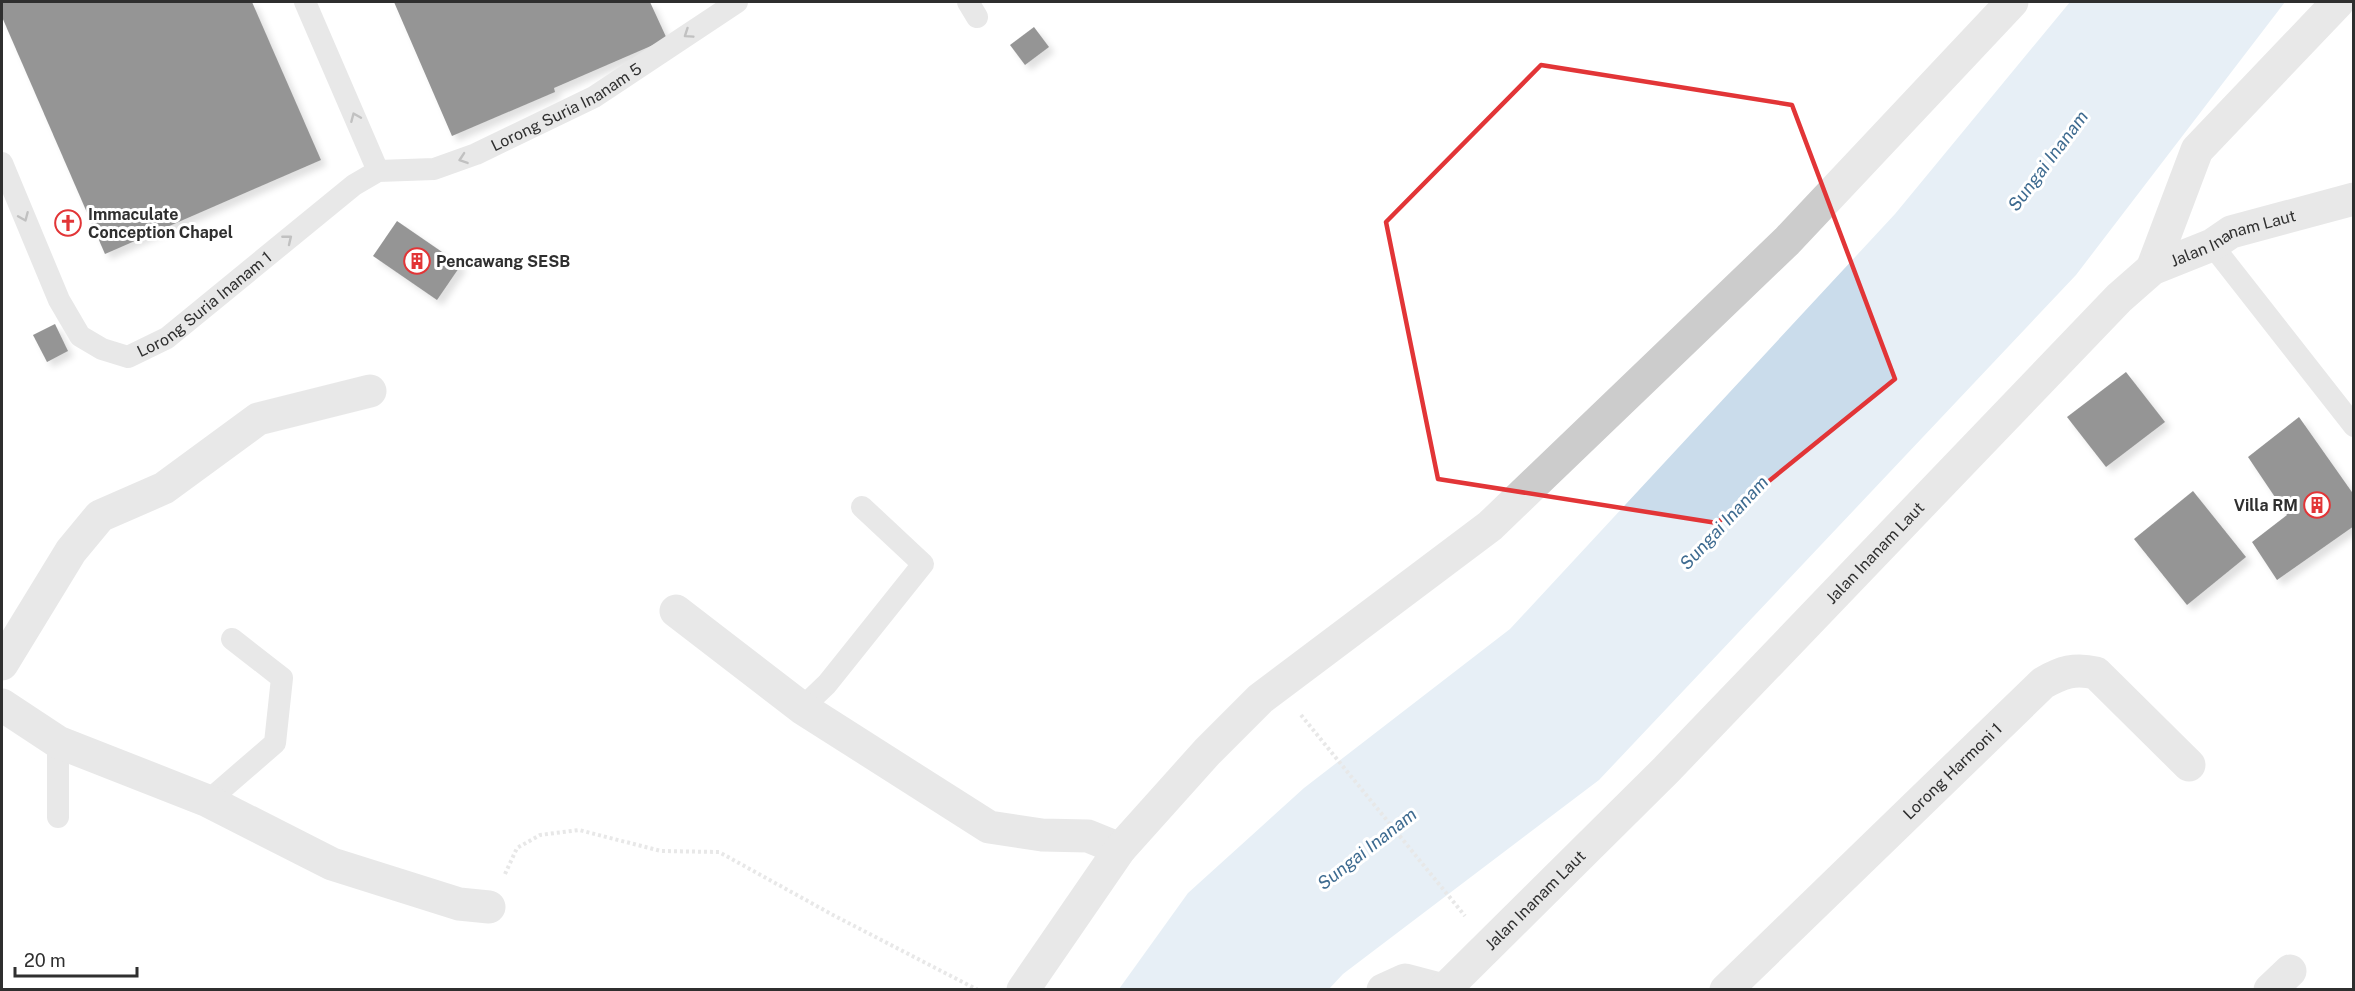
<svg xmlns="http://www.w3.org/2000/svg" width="2355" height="991" viewBox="0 0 2355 991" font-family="'Public Sans',sans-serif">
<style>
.water{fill:#cadceb}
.building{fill:#161616;filter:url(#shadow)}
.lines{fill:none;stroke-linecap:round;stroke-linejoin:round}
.path{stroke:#ccc;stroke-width:4;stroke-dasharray:3 3;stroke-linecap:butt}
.service{stroke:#ccc;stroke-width:22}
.minor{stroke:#ccc;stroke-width:33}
.tertiary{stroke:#ccc;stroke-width:33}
.oneway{stroke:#767676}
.marked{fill:none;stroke:#e23537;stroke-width:4.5;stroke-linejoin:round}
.labels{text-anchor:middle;stroke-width:6;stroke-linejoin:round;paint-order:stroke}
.street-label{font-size:16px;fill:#2f2f2f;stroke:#fff}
.poi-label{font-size:16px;font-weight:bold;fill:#2f2f2f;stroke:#fff;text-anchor:start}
.water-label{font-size:18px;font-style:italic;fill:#3e6b90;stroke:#fff}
</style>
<defs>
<filter id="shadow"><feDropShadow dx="5.5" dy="5.5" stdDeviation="3" flood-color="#0004"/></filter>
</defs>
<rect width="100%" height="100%" fill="#fff"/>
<polygon class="water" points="2070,2 2285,2 2076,275 1599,780 1343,974 1329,989 1119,989 1188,893 1304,788 1510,629 1895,214"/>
<g class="building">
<polygon points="2,2 252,2 321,160 105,254 2,17"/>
<polygon points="394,2 650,2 667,39 554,88 555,92 452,136"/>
<polygon points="1034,27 1049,47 1025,65 1010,45"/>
<polygon points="397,221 461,265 437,300 373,256"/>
<polygon points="55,324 68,351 47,362 33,335"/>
<polygon points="2126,372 2165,422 2106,467 2067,417"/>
<polygon points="2299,417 2354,495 2354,526 2277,580 2252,542 2287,515 2248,457"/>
<polygon points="2193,491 2246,557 2187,605 2134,539"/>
</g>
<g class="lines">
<g class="path">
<polyline points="1301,715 1465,916"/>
<polyline points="505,874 517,848 540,835 579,830 661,851 719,852 833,915 978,990"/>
</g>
<g class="service">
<polyline points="305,2 378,171"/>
<polyline points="968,2 977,17"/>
<path id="s1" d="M2,163L59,300L80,336L102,349L128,357L167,338L354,185L378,171L434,169L476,154L594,97L737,2"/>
<polyline points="2212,245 2354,426"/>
<polyline points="802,708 827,684 923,564 862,507"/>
<polyline points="58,742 58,817"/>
<polyline points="208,801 275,743 282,678 232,639"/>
</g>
<g class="minor">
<polyline points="2152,269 2197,150 2338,2"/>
<polyline points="676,611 802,708 989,827 1042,835 1088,836 1120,849"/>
<polyline points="2,664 71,551 100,516 164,488 258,419 370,391"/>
<polyline points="2,705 58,742 208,801 332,864 459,904 489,907"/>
<polyline points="1023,990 1120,849 1207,752 1260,699 1490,526 1787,241 2012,2"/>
<polyline points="1383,990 1405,980 1443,990"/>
<path id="s2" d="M1726,990L2043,683C2062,672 2075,668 2096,673L2189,765"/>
<polyline points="2270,990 2290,971"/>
</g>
<path class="tertiary" id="s3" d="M1444,990L1666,770L2119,298L2152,269L2212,245L2231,232L2354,199"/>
</g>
<defs><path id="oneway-chevron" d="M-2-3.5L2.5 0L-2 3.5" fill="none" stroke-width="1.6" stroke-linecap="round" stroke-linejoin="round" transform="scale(1.5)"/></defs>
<g class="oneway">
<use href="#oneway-chevron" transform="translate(688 34) rotate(146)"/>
<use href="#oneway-chevron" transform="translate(355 117) rotate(-113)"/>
<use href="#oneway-chevron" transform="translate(463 159) rotate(161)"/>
<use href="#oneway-chevron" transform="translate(24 217) rotate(67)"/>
<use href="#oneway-chevron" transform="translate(288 239) rotate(-39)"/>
</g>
<path d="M0 0H2355V991H0ZM1541,65L1792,105L1895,379L1717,523L1438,479L1386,222Z" fill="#fff" fill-opacity=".55" fill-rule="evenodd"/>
<path class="marked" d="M1541,65L1792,105L1895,379L1717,523L1438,479L1386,222Z"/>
<defs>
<g id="church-ring" transform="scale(1.35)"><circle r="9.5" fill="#fff" stroke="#e23537" stroke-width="1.5"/><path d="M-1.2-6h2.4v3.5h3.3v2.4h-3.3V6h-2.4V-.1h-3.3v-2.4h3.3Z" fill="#e23537"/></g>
<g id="building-ring" transform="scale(1.35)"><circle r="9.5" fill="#fff" stroke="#e23537" stroke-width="1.5"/><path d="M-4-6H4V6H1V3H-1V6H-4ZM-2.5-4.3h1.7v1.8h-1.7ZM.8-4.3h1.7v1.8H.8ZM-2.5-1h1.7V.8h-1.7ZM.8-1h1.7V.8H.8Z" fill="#e23537"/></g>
</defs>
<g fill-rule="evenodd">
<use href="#church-ring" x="68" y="223"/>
<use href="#building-ring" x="417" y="261"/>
<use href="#building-ring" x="2317" y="505"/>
</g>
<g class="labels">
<g class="street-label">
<text dy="6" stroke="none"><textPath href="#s1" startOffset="758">Lorong Suria Inanam 5</textPath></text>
<text dy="6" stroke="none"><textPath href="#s3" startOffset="1098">Jalan Inanam Laut</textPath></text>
<text dy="6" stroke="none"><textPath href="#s1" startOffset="336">Lorong Suria Inanam 1</textPath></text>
<text dy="6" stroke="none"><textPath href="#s3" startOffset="614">Jalan Inanam Laut</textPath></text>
<text dy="6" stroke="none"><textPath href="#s2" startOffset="315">Lorong Harmoni 1</textPath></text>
<text dy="6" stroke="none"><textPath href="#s3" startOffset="128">Jalan Inanam Laut</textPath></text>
</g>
<g class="poi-label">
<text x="88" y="220">Immaculate<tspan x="88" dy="18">Conception Chapel</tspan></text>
<text x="436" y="267">Pencawang SESB</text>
<text x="2298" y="511" text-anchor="end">Villa RM</text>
</g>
<g class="water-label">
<text transform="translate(2048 161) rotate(-53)" y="6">Sungai Inanam</text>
<text transform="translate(1724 523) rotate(-47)" y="6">Sungai Inanam</text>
<text transform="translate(1367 849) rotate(-38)" y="6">Sungai Inanam</text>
</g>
</g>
<rect width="2355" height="991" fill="none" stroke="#2f2f2f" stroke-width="6"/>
<path d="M15 967v9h122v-9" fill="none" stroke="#2f2f2f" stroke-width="3"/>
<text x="24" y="967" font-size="18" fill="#2f2f2f" stroke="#ffffff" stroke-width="4.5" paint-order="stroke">20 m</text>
</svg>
